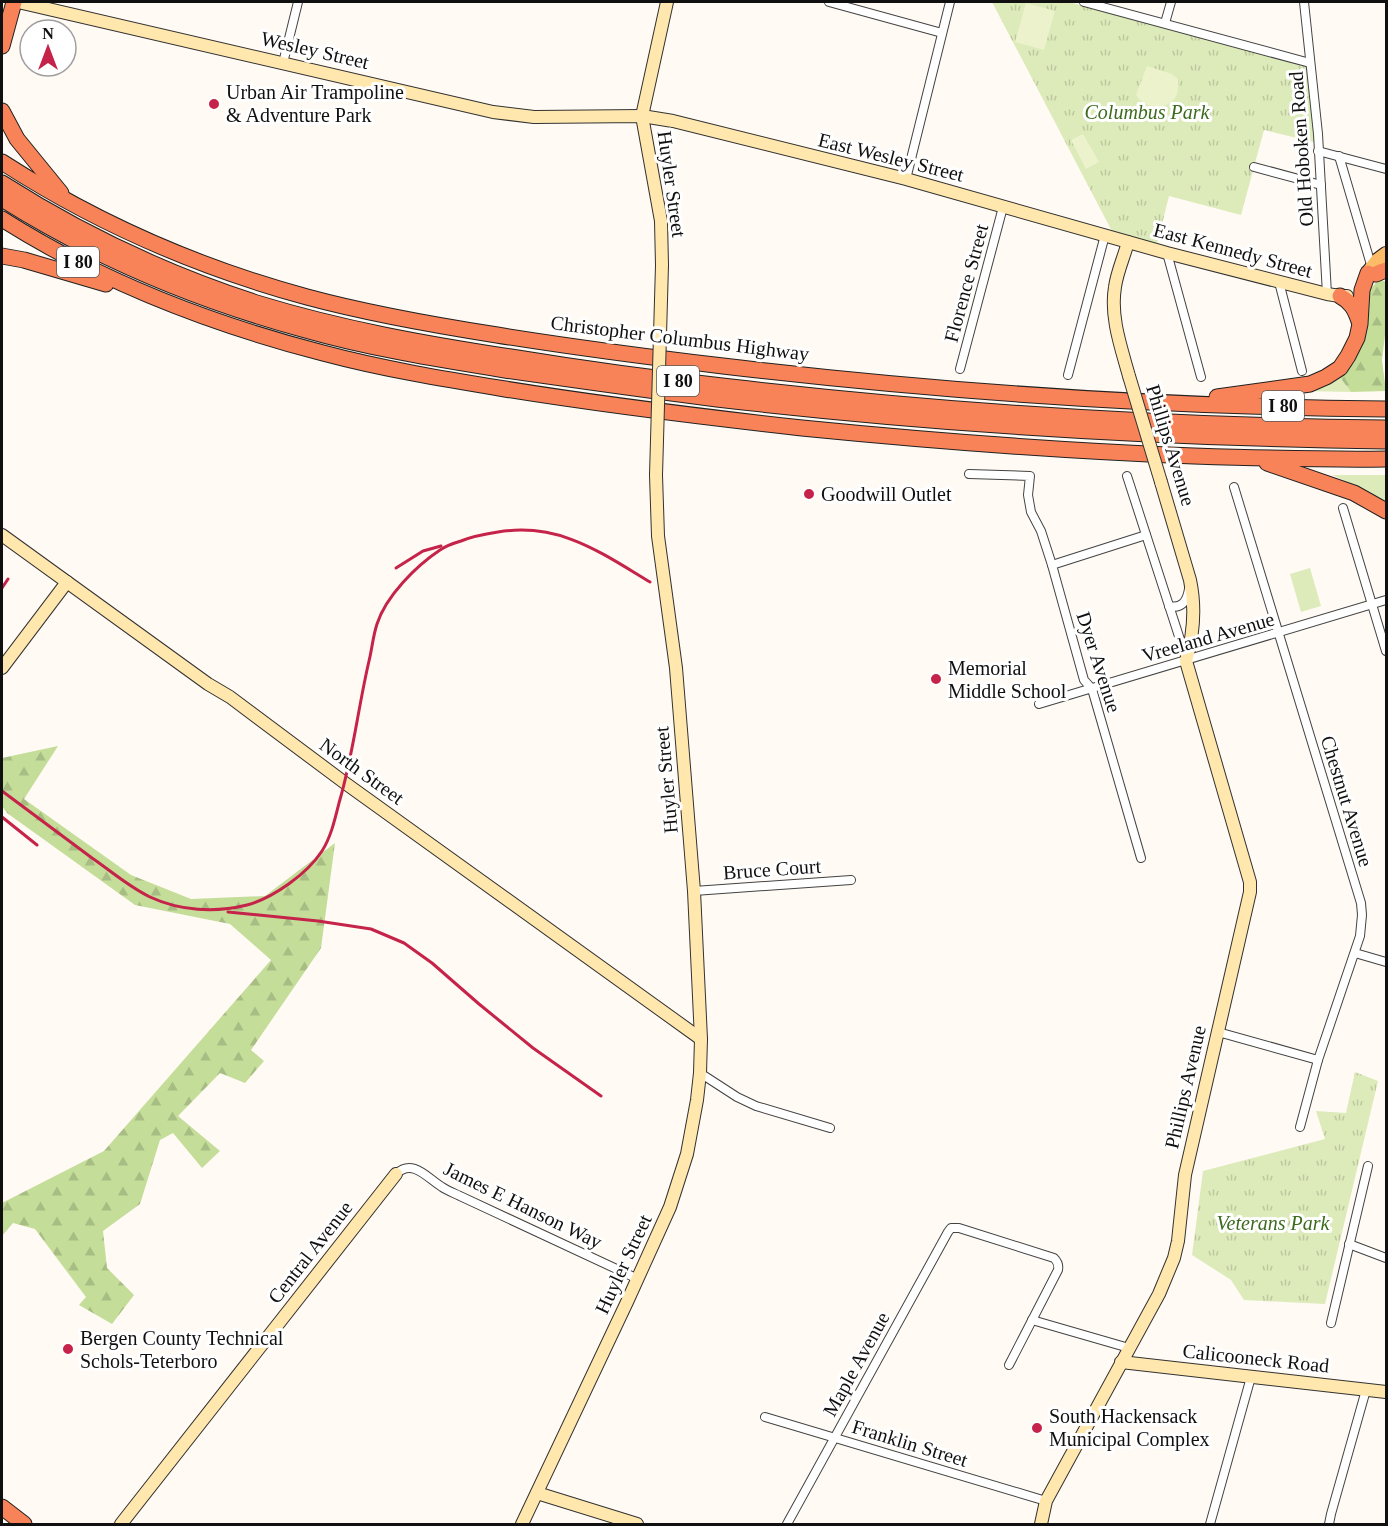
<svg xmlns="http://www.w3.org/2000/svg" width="1388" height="1526" viewBox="0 0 1388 1526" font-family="Georgia,serif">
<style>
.grass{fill:#ddebba}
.forest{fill:url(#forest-firs)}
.park{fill:url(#park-tufts)}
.pitch{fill:#ecf2cc}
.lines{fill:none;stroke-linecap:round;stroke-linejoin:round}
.street-casing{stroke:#434343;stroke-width:10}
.secondary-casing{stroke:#323232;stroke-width:14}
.primary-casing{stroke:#212121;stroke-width:16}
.highway-casing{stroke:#212121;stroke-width:17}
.street{stroke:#fff;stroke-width:8}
.secondary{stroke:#ffe7ae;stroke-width:12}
.primary{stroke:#fcbb66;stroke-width:14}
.highway{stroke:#f88358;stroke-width:15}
.rail{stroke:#c52349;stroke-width:3}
.secondary-bridge-casing{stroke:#323232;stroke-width:14;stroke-linecap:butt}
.secondary-bridge{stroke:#ffe7ae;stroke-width:12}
.poi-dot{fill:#c52349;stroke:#fff;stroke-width:2}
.labels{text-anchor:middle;stroke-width:6;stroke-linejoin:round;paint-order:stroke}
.shield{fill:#fff;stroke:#585858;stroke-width:1.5}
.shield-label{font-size:18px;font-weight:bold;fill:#101010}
.street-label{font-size:20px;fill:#101010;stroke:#fff}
.poi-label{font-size:20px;fill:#101010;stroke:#fff;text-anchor:start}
.park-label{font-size:20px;font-style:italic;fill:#3c6b1d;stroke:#fff}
</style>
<defs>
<pattern id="forest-firs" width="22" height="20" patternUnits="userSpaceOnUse" patternTransform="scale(1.5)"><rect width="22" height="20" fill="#c4dd99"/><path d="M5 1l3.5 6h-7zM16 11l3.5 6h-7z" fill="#a7bd83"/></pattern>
<pattern id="park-tufts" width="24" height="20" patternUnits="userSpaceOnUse" patternTransform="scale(1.5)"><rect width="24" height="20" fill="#ddebba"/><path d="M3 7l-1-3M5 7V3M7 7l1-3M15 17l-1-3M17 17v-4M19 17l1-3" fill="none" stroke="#bdc89f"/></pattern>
</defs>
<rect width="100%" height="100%" fill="#fffaf3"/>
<g class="grass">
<polygon points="1339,376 1351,392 1304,391"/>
<polygon points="1332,475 1386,475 1386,504 1361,488"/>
<polygon points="1310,568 1321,606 1301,612 1290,574"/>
</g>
<g class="forest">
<polygon points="1379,279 1386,282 1386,327 1382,360 1386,391 1351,392 1339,376 1354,363 1365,337 1370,290"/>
<polygon points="58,746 24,799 131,875 191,899 265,896 335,843 321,948 251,1050 264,1061 245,1083 220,1073 178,1116 220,1151 202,1168 173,1133 160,1140 140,1204 103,1231 107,1268 134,1295 112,1324 79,1305 86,1297 35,1229 13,1223 2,1236 2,1203 104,1151 271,960 230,924 135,905 7,813 2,806 2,758"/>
</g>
<g class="park">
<polygon points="992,2 1069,2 1312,68 1318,143 1264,130 1241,215 1169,196 1156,248 1115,237"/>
<polygon points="1355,1072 1378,1081 1325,1304 1244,1300 1231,1280 1192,1255 1203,1171 1325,1139 1316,1111 1346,1113"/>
</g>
<g class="pitch">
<polygon points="1026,3 1055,11 1044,50 1015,42"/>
<path d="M1147,66L1172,74L1178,79C1178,85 1179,93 1175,98C1166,111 1143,108 1136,95Z"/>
<polygon points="1083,134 1099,162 1086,169 1071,140"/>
</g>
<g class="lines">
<g class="street-casing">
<g id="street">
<polyline points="829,2 942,33"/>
<polyline points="1084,2 1310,63"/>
<polyline points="1304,2 1318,134 1327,294"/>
<polyline points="1165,23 1171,2"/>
<polyline points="283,63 298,2"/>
<polyline points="1318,151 1386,169"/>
<polyline points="1339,156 1372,268"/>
<polyline points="1254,167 1321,185"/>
<polyline points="906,179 950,2"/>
<polyline points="1167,253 1201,377"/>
<polyline points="1279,282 1302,371"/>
<polyline points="960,369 1003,207"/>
<polyline points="1068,375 1105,235"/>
<polyline points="969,474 1030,476 1028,495 1031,512 1041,531 1052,565 1084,680 1092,689 1141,858"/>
<polyline points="1127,476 1186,658"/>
<polyline points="1234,487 1361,903 1362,915 1360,936 1318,1060 1300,1127"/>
<polyline points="1343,508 1386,651"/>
<polyline points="1052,565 1146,535"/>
<path d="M1169,606C1182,609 1187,601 1189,589"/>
<polyline points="1039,704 1386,600"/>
<polyline points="694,891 851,880"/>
<polyline points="1355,953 1386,962"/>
<polyline points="1218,1032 1318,1060"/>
<polyline points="700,1073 737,1097 756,1106 830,1128"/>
<path d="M396,1174C413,1158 427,1178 442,1187C448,1191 454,1193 460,1196L638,1279"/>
<polyline points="1349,1244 1386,1258"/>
<polyline points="1032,1320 1129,1348"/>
<polyline points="1331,1323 1368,1166"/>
<polyline points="765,1417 1046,1501"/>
<path d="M787,1524L948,1232L951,1228H959L1054,1258C1058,1262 1059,1265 1058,1270L1009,1365"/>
<polyline points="1210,1524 1251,1377"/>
<polyline points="1329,1524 1331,1514 1366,1390"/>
</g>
</g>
<g class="secondary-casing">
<g id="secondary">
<polyline points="18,2 493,112 534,117 642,116 673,121 906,179 1167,253 1327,294 1340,296 1347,296"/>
<path d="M1128,242C1124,257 1117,272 1115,287C1110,317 1121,347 1129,376"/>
<polyline points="662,265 661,221 642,116 667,2"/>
<polyline points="2,535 208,684 230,697 345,783 701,1039"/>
<polyline points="2,668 67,582"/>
<polyline points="1121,1362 1386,1392"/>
<polyline points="537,1493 637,1524"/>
<polyline points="121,1524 396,1174"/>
<polyline points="522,1524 627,1302 670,1207 687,1154 697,1100 700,1073 701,1039 694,891 676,668 658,536 656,475"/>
<path d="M1041,1524L1046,1501L1159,1294L1174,1258L1178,1241L1185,1175L1250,892V882L1186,661C1194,633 1196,608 1190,580L1161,482"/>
</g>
</g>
<g class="primary-casing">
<polyline id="primary" points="1368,273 1378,260 1386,254"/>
</g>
<g class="highway-casing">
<g id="highway">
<polyline points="2,46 14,2"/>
<polyline points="2,111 17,139 61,193"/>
<path d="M2,162C95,222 200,268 307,297C370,314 433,325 497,335C572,347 648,357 723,366C943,392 1165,407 1386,409"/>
<path d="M2,183C82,234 169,275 260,304C342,329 426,344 511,357C584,369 657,379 731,387C949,412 1167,426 1386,428"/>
<path d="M2,199C94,257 196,300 302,329C368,348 436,359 505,370C575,380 646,390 717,399C939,425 1163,438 1386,441"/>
<path d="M2,219C100,281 211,324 323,353C383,369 444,379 505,389C604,405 703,417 802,428C933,441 1063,451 1194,456C1258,458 1322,460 1386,459"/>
<polyline points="2,256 24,260 106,284"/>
<polyline points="1376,274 1383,271 1386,270"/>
<path d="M1340,296C1351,302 1355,309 1359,321"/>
<polyline points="1217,397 1310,384 1326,377 1340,368 1348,356 1357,338 1360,324 1362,290 1368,273"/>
<polyline points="1267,463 1354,493 1386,511"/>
<polyline points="2,1507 24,1524"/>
</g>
</g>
<use href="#street" class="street"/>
<use href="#secondary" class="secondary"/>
<use href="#primary" class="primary"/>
<use href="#highway" class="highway"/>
<g class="rail">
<polyline points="396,568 423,551 441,546"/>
<polyline points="2,588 8,579"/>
<path d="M2,791C32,813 62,836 92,858C111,871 129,887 150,897C180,911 215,913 247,905C273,898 307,874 322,851C331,837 335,819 339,803C353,756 358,708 369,661C372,649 373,636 377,624C386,596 416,566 440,550C446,546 454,543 461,541C473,536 485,534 498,532C559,522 600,552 650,582"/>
<polyline points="2,817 37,845"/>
<polyline points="228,912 318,921 371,929 404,943 432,963 479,1004 533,1048 601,1096"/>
</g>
<g class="secondary-bridge-casing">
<g id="secondary-bridge">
<polyline points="1129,376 1161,482"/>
<polyline points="656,475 662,265"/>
</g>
</g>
<use href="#secondary-bridge" class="secondary-bridge"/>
</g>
<g class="poi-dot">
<circle cx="214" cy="104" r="6"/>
<circle cx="809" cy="494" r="6"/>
<circle cx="936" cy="679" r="6"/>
<circle cx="68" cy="1349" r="6"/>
<circle cx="1037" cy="1428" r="6"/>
</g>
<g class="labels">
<g class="shield">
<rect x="57" y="247" width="42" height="30" rx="4.5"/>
<rect x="657" y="366" width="42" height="30" rx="4.5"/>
<rect x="1262" y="391" width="42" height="30" rx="4.5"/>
</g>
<g class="shield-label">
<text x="78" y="268">I 80</text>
<text x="678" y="387">I 80</text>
<text x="1283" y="412">I 80</text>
</g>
<g class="street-label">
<text transform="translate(315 50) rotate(13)" y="7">Wesley Street</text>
<text transform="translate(1301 149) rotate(-94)" y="7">Old Hoboken Road</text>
<text transform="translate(891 157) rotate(14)" y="7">East Wesley Street</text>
<text transform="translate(672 184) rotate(82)" y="7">Huyler Street</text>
<text transform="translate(1233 250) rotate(15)" y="7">East Kennedy Street</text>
<text transform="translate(966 283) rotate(-75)" y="7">Florence Street</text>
<text transform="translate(680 338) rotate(7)" y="7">Christopher Columbus Highway</text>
<text transform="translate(1171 445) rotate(73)" y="7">Phillips Avenue</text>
<text transform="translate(1208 637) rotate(-16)" y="7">Vreeland Avenue</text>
<text transform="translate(1099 662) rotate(72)" y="7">Dyer Avenue</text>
<text transform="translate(362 771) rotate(36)" y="7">North Street</text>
<text transform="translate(666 780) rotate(-95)" y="7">Huyler Street</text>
<text transform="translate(1347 801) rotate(73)" y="7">Chestnut Avenue</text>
<text transform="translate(772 869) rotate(-4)" y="7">Bruce Court</text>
<text transform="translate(1185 1087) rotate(-77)" y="7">Phillips Avenue</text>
<text transform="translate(523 1205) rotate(26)" y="7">James E Hanson Way</text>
<text transform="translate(310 1252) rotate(-52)" y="7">Central Avenue</text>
<text transform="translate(623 1264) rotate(-65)" y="7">Huyler Street</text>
<text transform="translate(1256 1358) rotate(6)" y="7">Calicooneck Road</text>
<text transform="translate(856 1364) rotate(-61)" y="7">Maple Avenue</text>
<text transform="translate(910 1443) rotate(17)" y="7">Franklin Street</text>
</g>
<g class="poi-label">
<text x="226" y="99">Urban Air Trampoline<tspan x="226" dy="23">&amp; Adventure Park</tspan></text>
<text x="821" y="501">Goodwill Outlet</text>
<text x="948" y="675">Memorial<tspan x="948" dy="23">Middle School</tspan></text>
<text x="80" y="1345">Bergen County Technical<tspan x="80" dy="23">Schols-Teterboro</tspan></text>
<text x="1049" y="1423">South Hackensack<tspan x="1049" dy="23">Municipal Complex</tspan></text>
</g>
<g class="park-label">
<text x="1147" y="119">Columbus Park</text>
<text x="1273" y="1230">Veterans Park</text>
</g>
</g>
<rect width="1388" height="1526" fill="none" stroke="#101010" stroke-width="6"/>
<g transform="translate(48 48)"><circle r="28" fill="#ffffff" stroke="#9f9f9f" stroke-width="1.5"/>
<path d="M0-4.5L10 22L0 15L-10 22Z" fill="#c52349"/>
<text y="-9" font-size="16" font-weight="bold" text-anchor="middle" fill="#101010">N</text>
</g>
</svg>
